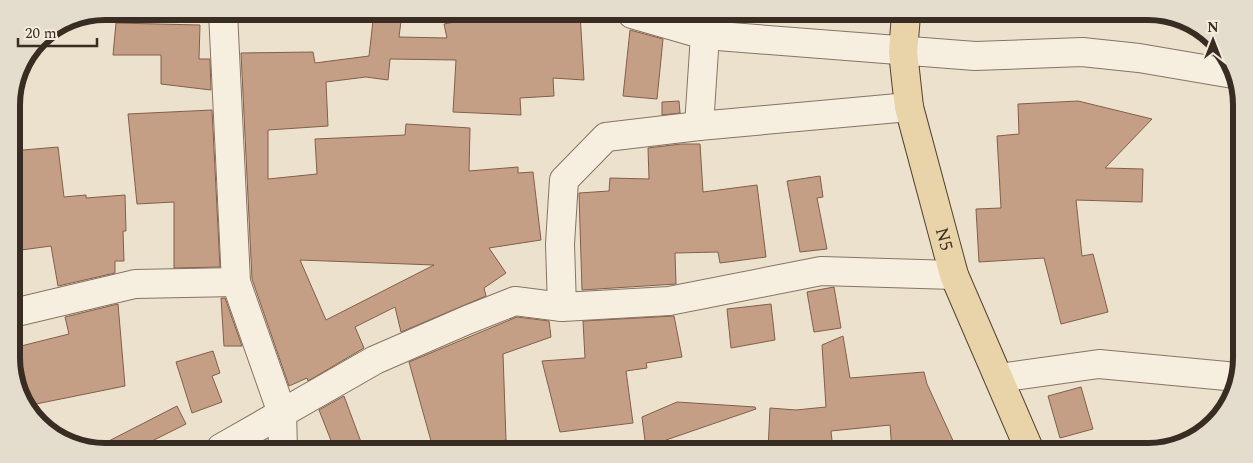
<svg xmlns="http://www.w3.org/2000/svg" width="1253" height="463" viewBox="0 0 1253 463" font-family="Spectral,serif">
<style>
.building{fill:#c59e86;stroke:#835f4a;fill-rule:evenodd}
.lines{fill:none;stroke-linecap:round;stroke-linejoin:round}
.minor-casing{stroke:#877462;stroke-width:30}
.major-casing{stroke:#554335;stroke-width:30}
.minor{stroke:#f6efdf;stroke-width:28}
.major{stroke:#e9d3a9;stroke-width:28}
.labels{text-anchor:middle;stroke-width:4.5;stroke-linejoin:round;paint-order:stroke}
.street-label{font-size:18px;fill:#392d23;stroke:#f3ebdb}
.rim{fill:none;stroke:#392d23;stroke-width:6}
</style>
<rect width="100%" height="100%" fill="#ebe1cc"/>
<g class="building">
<path d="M374,12L402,13L399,37L447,38L444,24L490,15V13H580L584,80L553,78L554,96L520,98L521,115L453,112L456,60L390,59L388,80L366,77L326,82L328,126L268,130V179L317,174L315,139L405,135L406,124L470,128L469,171L518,167V173L533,172L541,240L489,248L506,273L484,288L486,296L401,332L395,307L355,327L364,348L308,381L307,378L289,386L252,279L241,53L313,52L315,63L369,56ZM300,260L434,265L326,320Z"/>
<polygon points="116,23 200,25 199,59 210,59 211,90 161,84 161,55 113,55"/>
<polygon points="630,30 663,39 657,99 623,96"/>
<polygon points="679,101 680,113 662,115 662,102"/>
<polygon points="1078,101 1152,119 1105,168 1143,169 1142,202 1076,200 1082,256 1093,254 1108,312 1061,324 1044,258 979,262 976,209 1001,208 997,136 1019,134 1018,104"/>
<polygon points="212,110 220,267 174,268 174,202 137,204 128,114"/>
<polygon points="681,144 700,144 703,192 757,185 766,257 720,263 718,252 675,253 676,284 582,290 579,193 609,191 610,178 649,179 648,148"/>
<polygon points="58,147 64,197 86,195 86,198 125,195 126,231 123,231 124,261 115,261 115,273 58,286 51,246 21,250 19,236 12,237 12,151"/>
<polygon points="820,176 823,197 817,198 827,249 800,252 787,181"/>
<polygon points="834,287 841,328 814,332 807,292"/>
<polygon points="221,298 225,298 242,346 224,346"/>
<polygon points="118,304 125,386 31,405 23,368 19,370 13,348 69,334 65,317"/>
<polygon points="771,304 775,340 731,348 727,309"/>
<polygon points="674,316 682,357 646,363 647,368 626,371 633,423 560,432 542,361 585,358 583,321"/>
<polygon points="517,317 549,321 551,337 503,354 506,440 461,449 433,448 409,362"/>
<polygon points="843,336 850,378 924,372 927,384 955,445 892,450 890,425 831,431 833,450 768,450 770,408 796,410 826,407 822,345"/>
<polygon points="213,351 220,373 212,376 222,402 192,413 176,362"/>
<polygon points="1081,387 1093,429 1060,438 1048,396"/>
<polygon points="344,396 361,442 345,448 334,448 319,410"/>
<polygon points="677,402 755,407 756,409 666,440 667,449 646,449 642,417"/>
<polygon points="177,406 186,424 140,447 102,447 101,445"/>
</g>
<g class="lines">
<g class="minor-casing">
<g id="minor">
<polyline points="223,12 236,282 282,413 283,448"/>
<polyline points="632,14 705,35 975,56 1082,52 1139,58 1233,74"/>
<polyline points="699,126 705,35"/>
<polyline points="562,307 669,301 821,271 954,275"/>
<polyline points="13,313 135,284 236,282"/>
<polyline points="999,378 1099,364 1237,377"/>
<polyline points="221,448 375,360 467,320 515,301 562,307 560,244 564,180 606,137 699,126 909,107"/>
</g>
</g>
<g class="major-casing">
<g id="major">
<path id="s1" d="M906,15L903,52L909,107L954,275L1030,451"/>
</g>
</g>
<use href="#minor" class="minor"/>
<use href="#major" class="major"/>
</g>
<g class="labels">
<g class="street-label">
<text dy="6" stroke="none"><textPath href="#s1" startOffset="229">N5</textPath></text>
</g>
</g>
<path d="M0 0H1253V463H0ZM105 20H1148A85 85 0 0 1 1233 105V358A85 85 0 0 1 1148 443H105A85 85 0 0 1 20 358V105A85 85 0 0 1 105 20Z" fill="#e4dccc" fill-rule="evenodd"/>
<path class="rim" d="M105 20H1148A85 85 0 0 1 1233 105V358A85 85 0 0 1 1148 443H105A85 85 0 0 1 20 358V105A85 85 0 0 1 105 20Z"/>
<g transform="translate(1213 40)" stroke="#f3ebdb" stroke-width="4" paint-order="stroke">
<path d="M0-4L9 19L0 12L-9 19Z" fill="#392d23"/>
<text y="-8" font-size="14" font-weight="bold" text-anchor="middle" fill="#392d23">N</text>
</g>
<path d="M18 38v8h79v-8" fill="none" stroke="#392d23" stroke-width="2.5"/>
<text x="25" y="38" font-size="15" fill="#392d23" stroke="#f3ebdb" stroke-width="4" paint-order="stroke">20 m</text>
</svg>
